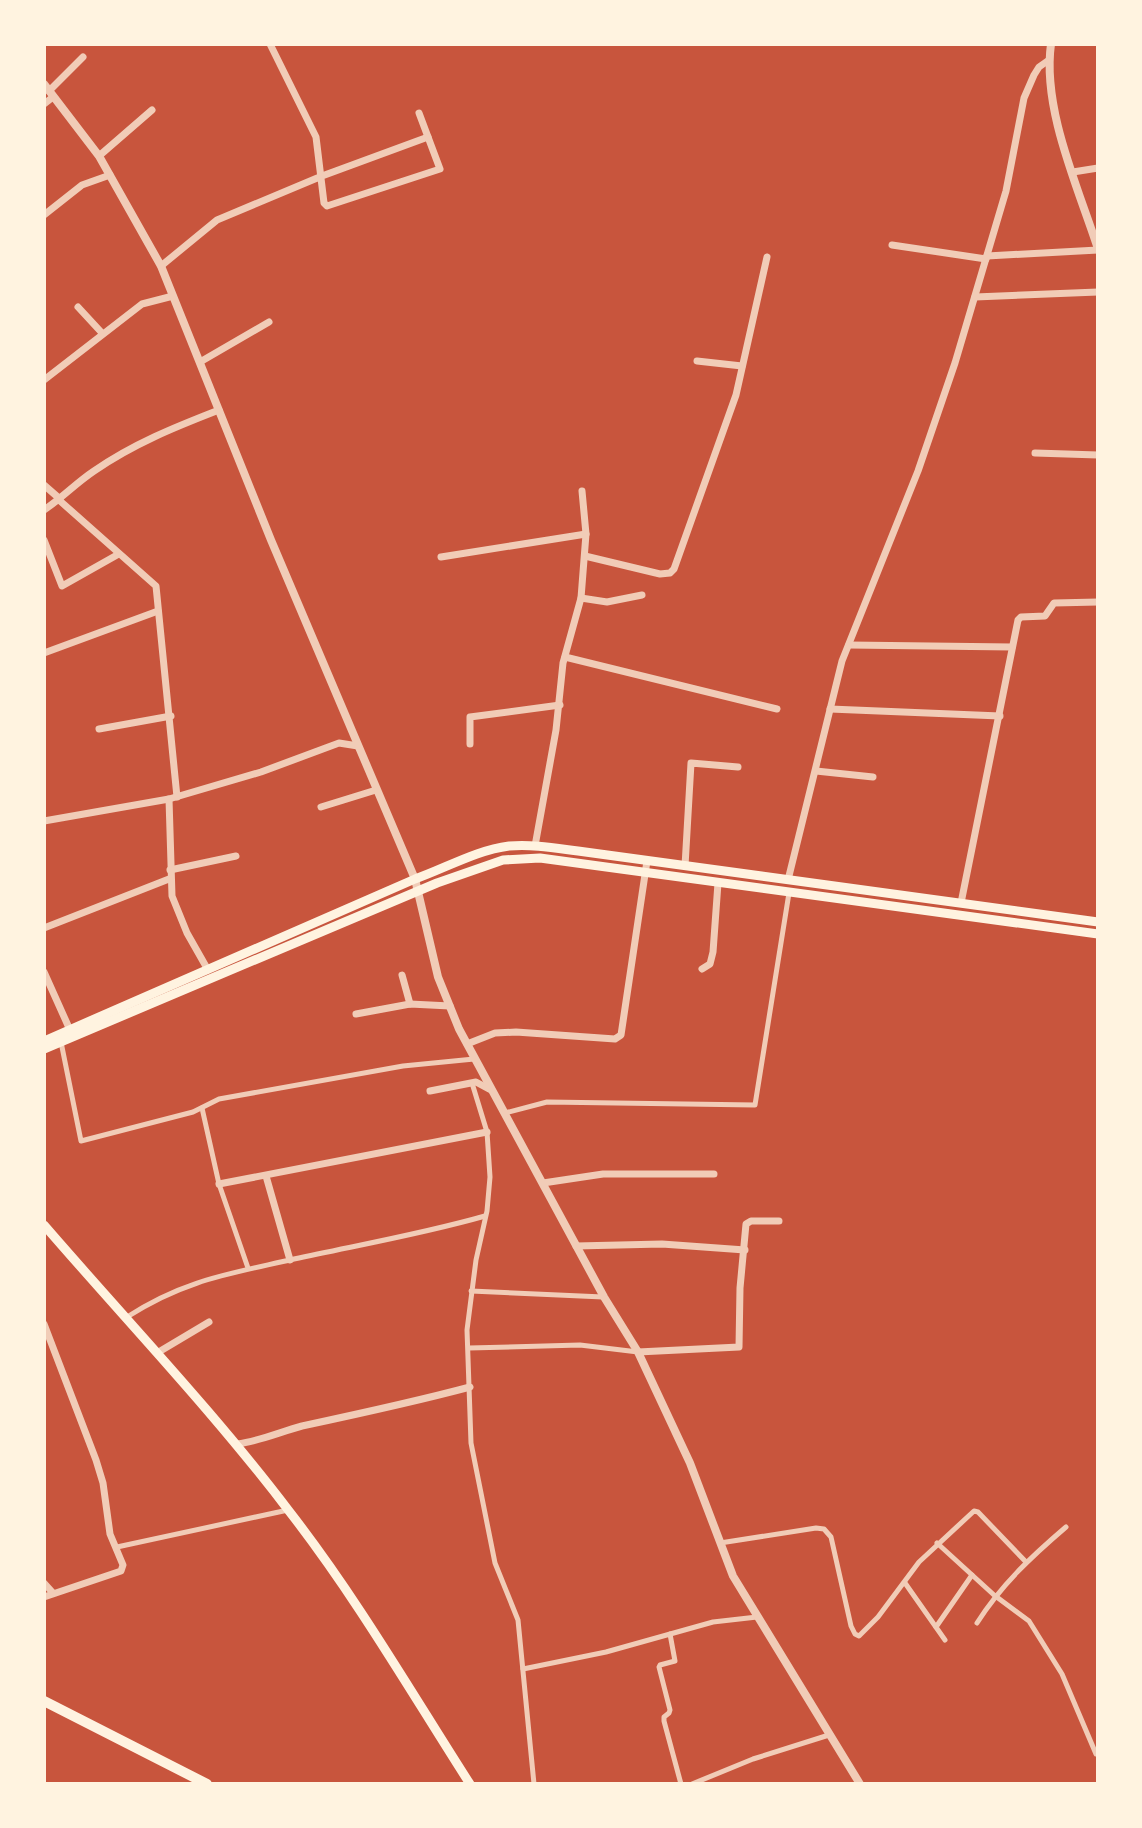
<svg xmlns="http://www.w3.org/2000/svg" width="1142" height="1828" viewBox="0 0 1142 1828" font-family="Rubik,sans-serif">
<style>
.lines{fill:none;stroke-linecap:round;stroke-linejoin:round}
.pedestrian{stroke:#f1ccb7;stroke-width:5}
.minor{stroke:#f1ccb7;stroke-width:7}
.tertiary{stroke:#f1ccb7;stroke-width:8}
.secondary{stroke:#fff3e0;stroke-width:9}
.primary{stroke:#fff3e0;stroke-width:10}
</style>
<rect width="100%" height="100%" fill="#c8553d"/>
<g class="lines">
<g class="pedestrian">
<polyline points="61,1042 81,1141 193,1112 219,1099 403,1066 474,1059"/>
<polyline points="472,1083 487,1132 490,1177 487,1211 476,1260 467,1330 471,1443 495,1563 518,1620 534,1784"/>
<polyline points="202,1108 219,1184 248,1268"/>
<polyline points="505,1113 547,1102 755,1105 789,893"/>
<polyline points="471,1291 603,1297"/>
<path d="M127,1317C184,1280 229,1274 294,1259C358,1245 422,1234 485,1216"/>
<polyline points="469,1348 580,1345 638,1352"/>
<polyline points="720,1543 816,1528 824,1529 831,1537 851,1626 855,1634 859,1636 878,1617 919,1562 974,1511 978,1512 1026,1562"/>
<polyline points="937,1543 994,1595 1029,1621 1062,1674 1096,1754 1098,1753"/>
<polyline points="117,1547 288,1510"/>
<polyline points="905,1583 945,1640"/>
<path d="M977,1623C1001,1585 1032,1556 1066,1527"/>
<polyline points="936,1627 972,1575"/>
<polyline points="670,1634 675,1661 660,1665 659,1667 670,1710 669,1713 664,1717 664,1721 681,1784"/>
<polyline points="523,1669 606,1652 713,1622 757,1617"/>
<polyline points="692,1784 753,1759 829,1735"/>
</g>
<g class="minor">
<polyline points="49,91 83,57"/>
<polyline points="44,104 53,97"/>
<polyline points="419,113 428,137"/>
<polyline points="99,156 152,110"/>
<polyline points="1073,172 1098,168"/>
<polyline points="44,215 82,185 110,175"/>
<polyline points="892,245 986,259"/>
<polyline points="987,256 1098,250"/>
<polyline points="161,266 217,220 322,176 428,137 440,169 327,206 324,203 316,137 270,44"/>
<polyline points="975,297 1098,292"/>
<polyline points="78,307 102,333"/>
<polyline points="697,361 742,366"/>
<polyline points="200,362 269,322"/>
<polyline points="44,380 142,304 173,296"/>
<polyline points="1035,453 1098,455"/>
<polyline points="44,485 60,499"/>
<polyline points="59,500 156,586 177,797"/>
<path d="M44,510C62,498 76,483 94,471C133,444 175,427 219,410"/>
<polyline points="44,540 62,586 117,555"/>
<polyline points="585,556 660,574 670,573 674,569 736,395 767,257"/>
<polyline points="441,557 586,534"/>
<polyline points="581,598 607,602 642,595"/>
<polyline points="849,645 1012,647"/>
<polyline points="44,653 158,611"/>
<polyline points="565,657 777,709"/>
<polyline points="830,709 1000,716"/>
<polyline points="99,729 171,716"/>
<polyline points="470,744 470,717 560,705"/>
<polyline points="816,771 873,777"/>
<polyline points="169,799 172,896 187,933 208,970"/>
<polyline points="321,807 376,790"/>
<polyline points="44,821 169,799 261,772 339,743 358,746"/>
<polyline points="535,846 556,730 563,663 581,598 586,534 582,491"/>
<polyline points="685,866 691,763 738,767"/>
<polyline points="170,870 236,856"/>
<polyline points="788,880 842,661 918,471 955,363 1006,191 1024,98 1034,75 1039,67 1049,60"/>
<polyline points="961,903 1018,620 1021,617 1045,616 1054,603 1098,602"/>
<polyline points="44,928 169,879"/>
<polyline points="702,969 710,964 713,952 718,883"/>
<polyline points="44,972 70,1030"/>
<polyline points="402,975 410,1004"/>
<polyline points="356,1014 410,1004 450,1006"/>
<polyline points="467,1044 495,1033 516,1032 615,1039 621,1035 647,861"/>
<polyline points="430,1091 476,1082 489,1089"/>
<polyline points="266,1176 290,1260"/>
<polyline points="543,1183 603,1174 714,1174"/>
<polyline points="219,1184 487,1132"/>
<polyline points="576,1246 662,1244 745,1250"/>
<polyline points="44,1324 96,1460 103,1483 110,1534 123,1565 121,1571 44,1597"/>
<polyline points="638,1352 739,1347 740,1288 746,1224 751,1221 779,1221"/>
<polyline points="157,1353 209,1322"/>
<path d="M237,1444C260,1441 280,1432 302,1426C358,1414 414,1402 470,1387"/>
<polyline points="44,1583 53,1593"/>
</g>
<g class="tertiary">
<path d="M1051,44C1042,109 1078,187 1098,249"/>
<polyline points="44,84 99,156 161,266 271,540 415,879 438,977 459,1029 604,1297 638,1352 690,1463 733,1576 860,1784"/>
</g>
<g class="secondary">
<path d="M44,1041L415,879C446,868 477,850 509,846C532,844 555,848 578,851L1098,922"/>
<polyline points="44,1049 437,883 503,860 540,858 1098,934"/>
<path d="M44,1225C126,1320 213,1411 289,1511C356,1597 411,1692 470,1784"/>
</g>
<polyline class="primary" points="44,1701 207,1784"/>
</g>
<rect width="1142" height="1828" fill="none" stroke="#fff3e0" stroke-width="92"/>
</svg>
